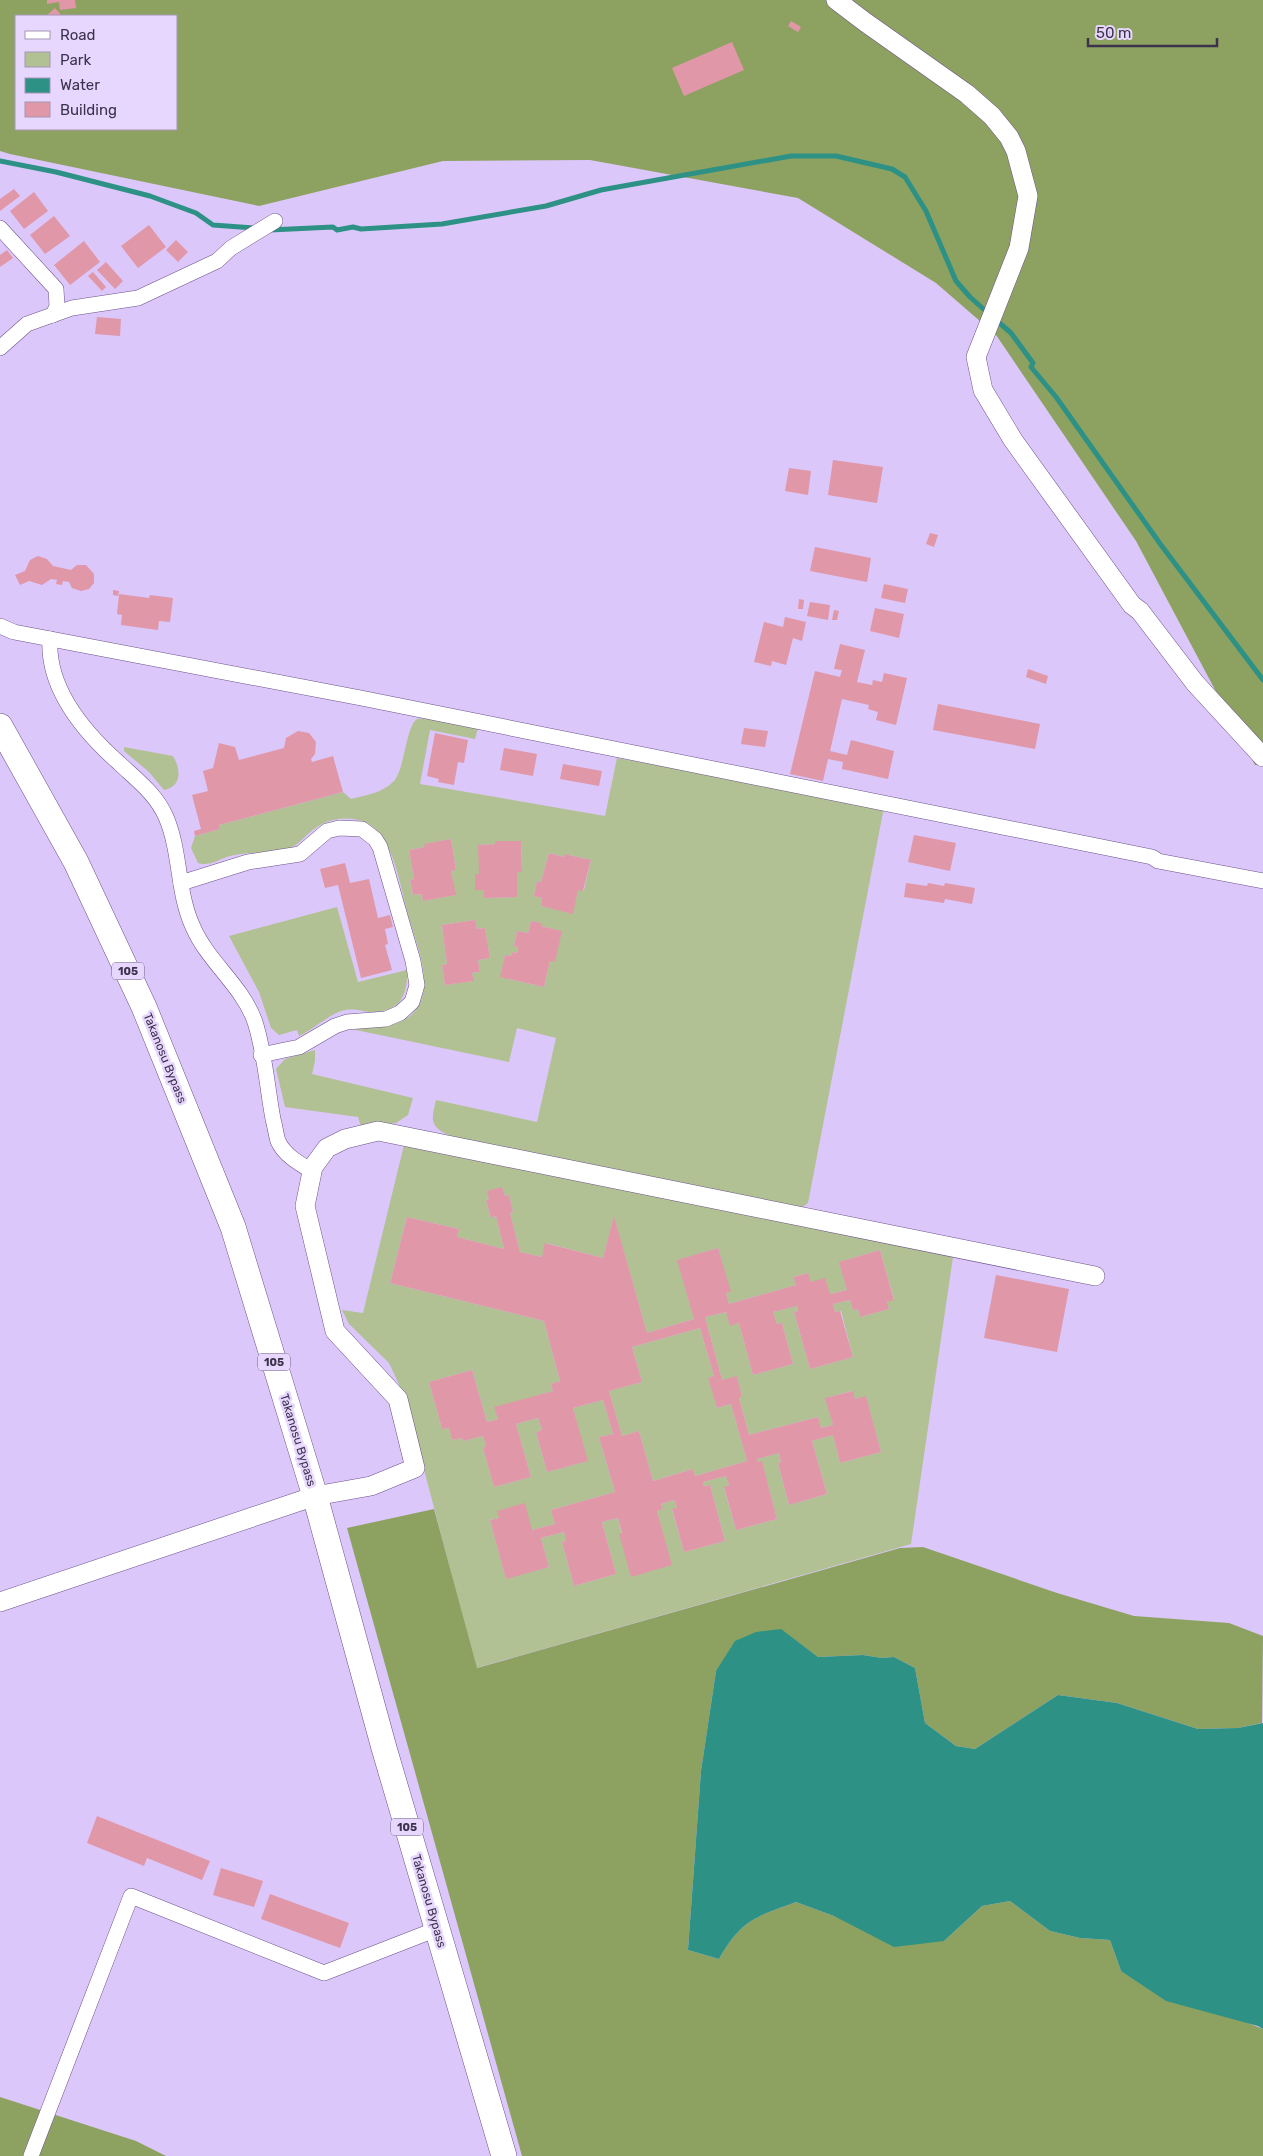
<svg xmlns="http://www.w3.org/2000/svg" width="1263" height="2156" viewBox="0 0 1263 2156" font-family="Rubik,sans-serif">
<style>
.green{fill:#b1c193;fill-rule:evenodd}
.forest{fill:#8da261;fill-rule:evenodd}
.water{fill:#2e9185}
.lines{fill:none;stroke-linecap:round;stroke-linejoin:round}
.stream{stroke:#2e9185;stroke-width:5}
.building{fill:#e097a8;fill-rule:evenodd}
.minor-casing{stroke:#6b5289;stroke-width:16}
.tertiary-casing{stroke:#6b5289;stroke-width:20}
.trunk-casing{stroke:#6b5289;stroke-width:26}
.minor{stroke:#fff;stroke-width:15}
.tertiary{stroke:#fff;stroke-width:19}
.trunk{stroke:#fff;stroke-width:25}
.labels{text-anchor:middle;stroke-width:5;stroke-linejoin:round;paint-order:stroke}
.shield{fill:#e7d7fe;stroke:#6f6481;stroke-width:1}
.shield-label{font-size:11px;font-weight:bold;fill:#3c324b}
.street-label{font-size:12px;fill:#3c324b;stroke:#e7d7fe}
</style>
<rect width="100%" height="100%" fill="#dcc7fa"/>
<g class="green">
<path d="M425,718L478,728L475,739L430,730L420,784L605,816L617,758L884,807L808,1203L799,1210L493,1145C477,1142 435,1138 433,1120C432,1114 435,1106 436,1100L537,1122L556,1038L517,1028L509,1062L356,1030L357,1024C393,1031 427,1020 424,977C422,954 413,933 407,911C400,885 393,836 367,823C352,816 332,817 317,827C307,833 300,844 290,848C273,854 248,851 230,856C219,859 209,867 198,863L191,848L195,836L220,829L219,825L343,792L351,799C366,795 383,793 394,781C405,768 406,726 417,719C420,718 423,719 425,718ZM451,839L456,870L451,871L455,895L423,901L422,894L413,895L410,880L414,879L409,850L425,847V844ZM495,841H521L522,872H517V897L484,898V890H475L479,874V845L495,844ZM549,853L564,857L565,854L591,860L584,890H578L572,913L541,906L542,898L534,896L537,881L541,882ZM475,920L477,929L485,928L490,958L478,960L480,972L472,973L473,981L445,985L442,965L447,964L442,925ZM531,921L541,923V926L561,931L555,961H550L544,987L501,977L505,955L511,956L512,952L517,953L518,947L514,946L517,931L528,933Z"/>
<path d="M124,747L173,756C181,769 182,787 164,790L149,772L124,751Z"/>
<path d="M337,907L358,982L407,970C408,992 402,1011 375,1012C363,1013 357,1007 341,1011C327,1016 314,1029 299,1036L297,1030L279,1035L271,1028L259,992L229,936Z"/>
<polygon points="315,1050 315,1061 312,1074 413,1098 408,1115 396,1123 361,1127 358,1117 285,1107 276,1069 285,1059"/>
<path d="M404,1145L953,1257L911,1544L476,1668L405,1397L389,1363L349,1324L342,1310L363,1313ZM502,1188L505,1196L509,1195L513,1212L510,1213L520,1252L542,1257L546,1243L603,1258L614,1217L647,1333L694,1319L678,1260L718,1248L730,1292L726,1293L729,1304L796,1285L793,1277L807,1273L811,1282L830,1294L847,1290L840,1262L880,1250L894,1299L887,1302L889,1309L860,1317L858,1309L853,1310L850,1300L833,1304L835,1312L841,1311L853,1357L810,1369L794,1312L798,1311L797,1306L773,1312L777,1324L782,1323L793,1364L753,1375L739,1323L730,1325L726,1312L705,1317L722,1380L737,1377L742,1397L739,1398L749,1435L818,1417L821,1428L833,1425L826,1398L852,1391L855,1399L866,1397L881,1452L840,1463L833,1435L812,1441L827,1494L789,1505L778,1463L781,1462L779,1453L757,1459V1462H762L777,1519L736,1530L724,1488L729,1486L726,1476L703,1482L704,1486L710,1485L725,1541L684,1552L672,1510L677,1508L674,1500L661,1504L663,1509L657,1511L671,1565L631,1576L618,1518L602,1522L616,1574L574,1586L562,1542L566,1541L564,1532L541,1538L549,1567L506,1578L490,1520L499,1518L532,1530L555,1524L551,1510L615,1492L599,1437L613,1434L603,1400L573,1408L587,1461L547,1472L536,1432L542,1430L538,1418L516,1424L531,1477L494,1487L483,1448L486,1446L483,1436L463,1441L462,1438L452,1440L449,1428L442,1429L429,1382L472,1370L487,1422L498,1419L495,1408L553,1391L551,1384L560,1381L544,1321L390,1283L407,1217L459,1229L457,1237L504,1249L496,1216L491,1218L486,1200L489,1199L488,1191Z"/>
<polygon points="700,1328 714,1376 709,1378 717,1408 731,1404 747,1461 695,1476 693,1469 653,1481 639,1431 622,1436 609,1391 642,1382 632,1347"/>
</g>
<g class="forest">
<path d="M0,0H1263V765H1255L1136,541L996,335L936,283L798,198L590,160L443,161L259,206L10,154L0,151ZM16,16H176V129H16Z"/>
<path d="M434,1509L477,1668L900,1548L923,1547L1057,1593L1134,1616L1229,1623L1263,1636L1262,1723L1238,1728L1198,1729L1117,1703L1058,1695L975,1749L956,1746L925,1723L915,1668L894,1657L882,1658L863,1655L818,1657L780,1629L716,1671L701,1771L688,1950L719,1959C742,1919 756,1917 796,1902L834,1916L944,1941L982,1906L1010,1901L1050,1931L1080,1938L1110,1940L1121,1971L1263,2029V2156H522L347,1528Z"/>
<polygon points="0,2097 136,2141 166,2156 0,2156"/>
</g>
<path class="water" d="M781,1629L818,1657L863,1655L882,1658L894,1657L915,1668L925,1723L956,1746L975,1749L1058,1695L1117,1703L1198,1729L1238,1728L1263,1723V2029L1258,2026L1166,2001L1121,1971L1110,1940L1080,1938L1050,1931L1010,1901L982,1906L944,1941L894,1947L834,1916L796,1902C756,1917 742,1919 719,1959L688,1950L701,1771L716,1671L735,1641L756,1632Z"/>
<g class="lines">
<g class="stream">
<polyline points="0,161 56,172 150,196 196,213 213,225 254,228"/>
<polyline points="270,230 333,227 337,230 353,227 361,229 442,224 546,206 601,190 791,156 836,156 892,169 905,177 926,211 956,281 970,297 989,314"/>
<polyline points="995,319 1011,333 1033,363 1031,367 1056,397 1161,545 1263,680"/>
</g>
</g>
<g class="building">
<polygon points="47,0 75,0 76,8 60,10 59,2 47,4"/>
<polygon points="55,8 62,16 46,16"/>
<polygon points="791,21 801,27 798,32 788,26"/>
<polygon points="732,42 744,70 684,96 672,68"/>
<polygon points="14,189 20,196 0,211 0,199"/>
<polygon points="34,192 48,211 24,229 10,211"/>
<polygon points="54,216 70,236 45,254 30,235"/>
<polygon points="149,225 166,247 138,268 121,246"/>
<polygon points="176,240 188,252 178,262 166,250"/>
<polygon points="84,241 100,262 70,285 54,265"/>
<polygon points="7,250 13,258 0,267 0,255"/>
<polygon points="106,262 123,281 115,289 97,270"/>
<polygon points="93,272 106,287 102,291 88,276"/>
<polygon points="97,317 121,319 120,336 95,334"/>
<polygon points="833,460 883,467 877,503 828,495"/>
<polygon points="789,468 811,471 808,495 785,491"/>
<polygon points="930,533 938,535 934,547 926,544"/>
<polygon points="815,547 871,558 867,582 810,571"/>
<polygon points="38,556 47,559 53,566 71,570 77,565 86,565 94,574 94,583 89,589 81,591 72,588 69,582 63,581 62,585 56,584 57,580 51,579 42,585 29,581 20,585 15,575 25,571 30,560"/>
<polygon points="884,584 908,589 905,603 881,598"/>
<polygon points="113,590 119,591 118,596 113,595"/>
<polygon points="119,594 149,598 150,595 173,598 170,622 159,621 158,630 121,625 122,615 117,614"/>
<polygon points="799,599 804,600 803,609 798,609"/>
<polygon points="810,602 830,605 828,620 807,616"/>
<polygon points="875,608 904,614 899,638 870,631"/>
<polygon points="834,610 839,611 837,620 832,620"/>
<polygon points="785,617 806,622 802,641 793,638 786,665 772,661 771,666 754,662 764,622 783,627"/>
<polygon points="840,644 865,650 857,682 872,685 873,680 882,682 884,673 907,678 896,725 876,720 878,712 868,709 869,705 842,699 830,751 847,755 851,740 894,751 888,779 842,769 843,762 828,759 823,781 790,774 815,671 840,677 842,670 834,669"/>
<polygon points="1028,669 1048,676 1046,684 1026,677"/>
<polygon points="938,704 1040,724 1035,749 933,730"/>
<polygon points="744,728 768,731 765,747 741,744"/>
<polygon points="298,731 309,733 316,742 315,754 311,759 312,762 333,756 343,792 219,825 220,829 195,836 194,831 201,829 192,795 208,791 203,771 213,768 219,743 235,747 239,760 284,748 286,738"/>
<polygon points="435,733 468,740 464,763 458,762 454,785 438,782 439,779 427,776"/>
<polygon points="504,748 537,754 533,776 500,770"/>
<polygon points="563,764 602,771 599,786 560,779"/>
<polygon points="914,835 956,843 950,871 908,862"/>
<polygon points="451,839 456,870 451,871 456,895 423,901 422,894 413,895 410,880 414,879 409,850 425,847 424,844"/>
<polygon points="495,841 521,841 522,872 517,872 517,897 484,898 484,890 475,890 475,874 479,874 478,845 495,844"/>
<polygon points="549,853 564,857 565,854 591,860 583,891 578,890 573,914 541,906 542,898 534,896 537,881 541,882"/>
<polygon points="345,863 350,883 369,879 378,918 390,915 393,927 385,929 388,944 385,945 392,970 361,978 338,885 325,888 320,869"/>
<polygon points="906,883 927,886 928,883 944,886 945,883 975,888 972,904 945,899 944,903 904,897"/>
<polygon points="475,920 477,929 485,928 490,958 478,960 480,972 472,973 474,981 445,985 442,965 447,964 442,925"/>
<polygon points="531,921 542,923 541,926 562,931 555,962 550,961 544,987 500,977 505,955 511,956 512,952 517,953 518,947 514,946 517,931 528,933"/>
<path d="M502,1187L505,1196L509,1195L513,1212L510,1213L520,1252L542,1257L545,1243L603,1258L614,1216L647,1333L694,1319L677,1260L718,1248L731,1292L726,1293L729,1304L796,1285L793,1277L808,1273L811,1282L825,1278L830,1294L847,1290L839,1262L880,1250L894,1300L887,1302L889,1309L860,1317L858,1309L853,1310L850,1300L833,1304L835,1312L840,1311L853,1357L810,1369L794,1312L798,1311L797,1306L773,1312L777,1324L782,1323L793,1364L753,1375L739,1323L730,1326L726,1312L705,1317L722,1380L737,1376L742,1397L739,1398L749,1435L818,1417L821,1428L833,1425L825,1398L853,1391L855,1399L866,1396L881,1452L840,1463L833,1435L812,1441L827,1494L789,1505L778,1463L781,1462L779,1453L757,1459V1462L762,1461L777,1519L736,1530L724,1487L729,1486L726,1476L703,1482L704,1486L710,1485L725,1541L684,1552L672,1509L677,1508L674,1500L661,1504L663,1509L657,1511L672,1565L631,1577L619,1534L622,1533L618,1518L602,1522L616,1574L574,1586L562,1542L566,1541L564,1532L541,1538L549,1567L506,1579L490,1520L499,1518L497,1511L525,1503L532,1530L555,1524L551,1510L615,1492L599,1437L613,1434L603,1400L573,1408L588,1461L547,1472L536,1432L542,1430L538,1418L516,1424L531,1477L494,1487L483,1448L486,1446L483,1436L463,1441L462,1438L452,1440L449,1428L442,1429L429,1382L472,1370L487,1422L498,1419L494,1407L553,1391L551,1384L560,1381L544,1321L390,1283L407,1217L459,1229L457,1237L504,1249L496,1216L491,1218L486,1200L489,1199L487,1191ZM700,1328L714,1376L708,1378L717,1408L731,1404L747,1461L695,1476L693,1469L653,1481L639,1431L622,1436L609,1391L642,1382L632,1347Z"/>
<polygon points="996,1275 1069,1289 1057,1352 984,1338"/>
<polygon points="97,1816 210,1861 202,1880 147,1858 144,1866 87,1843"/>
<polygon points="221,1868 263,1881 254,1907 213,1895"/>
<polygon points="270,1894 349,1923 340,1948 261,1919"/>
</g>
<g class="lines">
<g class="minor-casing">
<g id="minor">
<polyline points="0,228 56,289 57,306 53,315"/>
<polyline points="0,348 27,324 72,308 138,298 217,261 231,248 275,221"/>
<polyline points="0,626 14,632 361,698 1152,857 1158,861 1263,881"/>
<path d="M50,639C47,688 84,732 119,763C137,780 156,794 166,817C181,852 177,893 193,927C208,962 242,985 255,1022C265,1053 267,1087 273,1119C275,1126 276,1135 278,1141C284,1155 300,1164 312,1171"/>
<polyline points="181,883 248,862 300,854 327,831 339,828 362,829 375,839 380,847 413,961 417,985 412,1002 400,1013 386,1019 347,1022 335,1026 299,1047 261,1055"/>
<polyline points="31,2156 131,1896 324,1973 437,1929"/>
</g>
</g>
<g class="tertiary-casing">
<g id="tertiary">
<polyline points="836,0 865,22 967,94 992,116 1009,137 1016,151 1028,196 1019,248 976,357 983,390 1013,440 1132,605 1140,611 1195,683 1263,757"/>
<polyline points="0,1602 315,1496 371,1486 415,1468 398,1399 335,1331 305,1206 313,1167 327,1148 345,1139 378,1131 1095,1276"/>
</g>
</g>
<g class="trunk-casing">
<polyline id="trunk" points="0,726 76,862 144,1007 233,1227 315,1496 384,1748 504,2156"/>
</g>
<use href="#minor" class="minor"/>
<use href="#tertiary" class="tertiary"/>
<use href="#trunk" class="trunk"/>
</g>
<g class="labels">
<g class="shield">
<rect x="112" y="962.5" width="32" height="17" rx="4"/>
<rect x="258" y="1353.5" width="32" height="17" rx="4"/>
<rect x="391" y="1818.5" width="32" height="17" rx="4"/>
</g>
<g class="shield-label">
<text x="128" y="975">105</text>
<text x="274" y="1366">105</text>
<text x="407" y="1831">105</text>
</g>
<g class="street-label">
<text transform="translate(165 1058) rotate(68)" y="4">Takanosu Bypass</text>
<text transform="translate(298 1440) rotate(73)" y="4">Takanosu Bypass</text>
<text transform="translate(429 1901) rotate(74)" y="4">Takanosu Bypass</text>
</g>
</g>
<rect x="15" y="15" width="162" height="115" fill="#e7d7fe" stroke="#a395b6"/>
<rect x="25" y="31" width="25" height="8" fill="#ffffff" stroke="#a395b6"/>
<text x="60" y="40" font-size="15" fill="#3c324b">Road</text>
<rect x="25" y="52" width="25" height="15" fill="#b1c193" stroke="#a395b6"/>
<text x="60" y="65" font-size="15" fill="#3c324b">Park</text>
<rect x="25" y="78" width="25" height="15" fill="#2e9185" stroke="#a395b6"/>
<text x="60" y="90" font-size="15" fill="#3c324b">Water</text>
<rect x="25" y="102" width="25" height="15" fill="#e097a8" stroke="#a395b6"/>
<text x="60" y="115" font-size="15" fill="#3c324b">Building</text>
<path d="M1088 38v8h129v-8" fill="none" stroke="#3c324b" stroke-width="2.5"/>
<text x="1096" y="38" font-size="15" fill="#3c324b" stroke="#e7d7fe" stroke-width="4" paint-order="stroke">50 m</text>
</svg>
